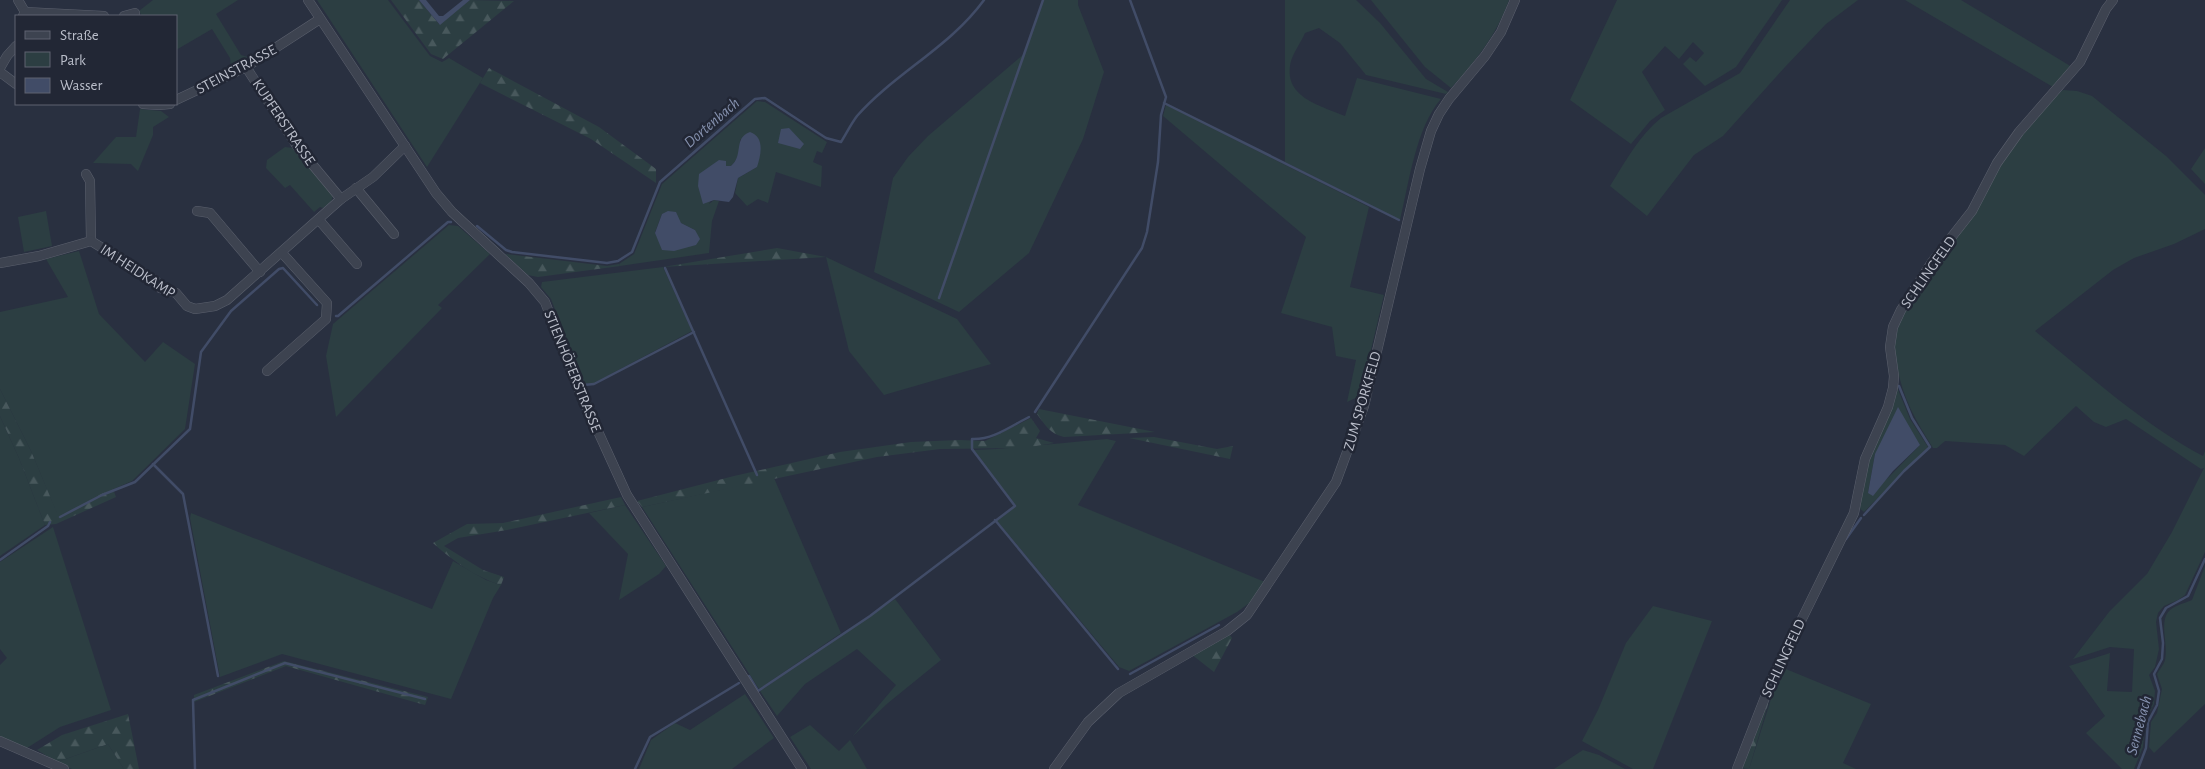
<svg xmlns="http://www.w3.org/2000/svg" width="2205" height="769" viewBox="0 0 2205 769" font-family="'Alegreya Sans',sans-serif">
<style>
.green{fill:#2c3e42;fill-rule:evenodd}
.forest{fill:url(#forest-firs)}
.water{fill:#414c67}
.lines{fill:none;stroke-linecap:round;stroke-linejoin:round}
.stream{stroke:#414c67;stroke-width:2.5}
.minor-casing{stroke:#5b606d;stroke-width:10}
.minor{stroke:#3d4350;stroke-width:9}
.labels{text-anchor:middle;stroke-width:5;stroke-linejoin:round;paint-order:stroke}
.street-label{font-size:15px;fill:#babeca;stroke:#222735}
.water-label{font-size:16px;font-style:italic;fill:#8591ae;stroke:#222735}
</style>
<defs>
<pattern id="forest-firs" width="22" height="20" patternUnits="userSpaceOnUse" patternTransform="scale(1.25)"><rect width="22" height="20" fill="#2c3e42"/><path d="M5 1l3.5 6h-7zM16 11l3.5 6h-7z" fill="#48585c"/></pattern>
</defs>
<rect width="100%" height="100%" fill="#293040"/>
<g class="green">
<polygon points="153,0 238,0 216,14 241,55 248,57 231,67 230,58 212,29 176,50 176,16 142,16 139,11"/>
<polygon points="317,0 388,0 430,56 442,62 449,58 483,78 427,167"/>
<polygon points="1044,0 1078,0 1078,5 1104,72 1083,139 1029,253 959,312 874,272 893,178 908,157 928,136 1025,53"/>
<path d="M1285,0H1356L1380,23L1426,79L1448,92L1446,94L1366,75L1340,43L1319,28L1305,33C1301,42 1294,52 1291,61C1282,97 1319,105 1345,116L1357,78L1441,99C1416,127 1409,183 1400,220L1285,162Z"/>
<path d="M1371,0H1509C1497,34 1475,62 1451,88L1425,67Z"/>
<polygon points="1617,0 1782,0 1736,67 1705,86 1683,64 1690,57 1696,62 1704,53 1693,42 1679,59 1665,46 1642,72 1665,110 1650,121 1631,144 1570,100"/>
<path d="M1790,0H1858L1826,24L1785,67L1723,136L1694,155L1647,216L1610,186C1625,162 1639,136 1661,118L1740,73Z"/>
<polygon points="1905,0 1961,0 2072,67 2053,87"/>
<path d="M2063,90L2077,91L2092,96L2166,156L2205,195V229L2174,244L2134,258L2113,270L2035,331C2089,375 2141,423 2203,456L2205,451V552L2185,595L2178,600L2164,606L2158,613L2156,622L2159,649L2155,667L2149,675L2155,691L2154,704L2145,722L2143,747L2134,769H2122L2086,733L2105,716L2069,666L2110,653L2107,691L2132,692L2134,649L2110,647L2073,659L2109,612L2147,574L2172,532L2204,468L2201,469L2126,419L2106,427L2094,422L2076,406L2024,456L2005,445L1945,441L1937,448H1933C1916,421 1902,397 1897,365C1896,358 1894,350 1895,343C1900,297 1948,253 1974,215C1984,200 1990,181 2000,165C2013,143 2042,105 2063,90Z"/>
<path d="M757,101L765,102L827,142L822,153L817,151L813,162L822,166L821,187L776,172L768,203L758,199L747,206L735,193L738,178L757,167L740,139C740,149 739,159 731,166H726L709,204L714,200L719,201L712,221L709,253L620,266L619,264L634,254L662,184ZM662,214L695,230L663,250L655,232Z"/>
<polygon points="1166,105 1369,207 1350,287 1384,295 1360,396 1347,402 1356,360 1336,356 1332,327 1281,313 1306,237 1163,116"/>
<polygon points="140,109 161,111 169,117 153,127 153,135 138,171 131,164 93,163 116,137 136,137"/>
<polygon points="285,147 293,148 333,196 331,202 323,208 320,207 314,212 290,185 285,188 266,168 267,160"/>
<polygon points="2205,148 2205,184 2191,169"/>
<polygon points="46,211 52,246 24,252 18,217"/>
<polygon points="449,225 458,226 490,254 438,305 442,308 336,417 326,356 333,324"/>
<polygon points="79,251 99,314 145,362 163,342 195,364 185,429 132,481 57,514 31,451 0,389 0,312 68,297 46,259"/>
<polygon points="826,257 957,319 991,364 884,395 849,351"/>
<polygon points="663,267 692,331 594,383 583,384 551,299 541,287 542,282"/>
<path d="M1897,387L1910,419L1928,447L1864,512L1859,508L1868,463ZM1920,445L1889,477L1868,493L1875,454Z"/>
<polygon points="0,416 19,458 45,525 0,556"/>
<path d="M1107,439L1116,441L1078,505L1265,582L1252,601L1237,612L1129,671L1119,667L997,521L1016,506L973,450C1018,448 1062,443 1107,439Z"/>
<polygon points="774,478 841,633 759,689 642,507"/>
<polygon points="625,505 666,566 659,574 619,600 628,554 589,513"/>
<polygon points="191,513 432,609 453,561 486,580 501,585 493,598 451,699 282,654 220,677 190,518"/>
<polygon points="53,527 111,710 60,727 27,748 0,737 0,665 7,658 0,649 0,562"/>
<path d="M2205,566V704L2154,753L2149,747L2151,722L2157,713L2162,689L2157,674C2160,669 2164,664 2165,660C2169,644 2158,621 2170,610C2176,605 2185,603 2192,600Z"/>
<polygon points="895,599 941,660 888,703 852,737 896,685 857,649 805,684 777,716 760,691"/>
<polygon points="1653,606 1712,621 1653,769 1633,769 1582,741 1598,710 1626,643"/>
<polygon points="1781,667 1871,704 1843,763 1856,769 1749,769"/>
<polygon points="745,694 774,738 732,769 639,769 651,740 675,723 690,730"/>
<polygon points="810,725 839,751 850,740 867,769 811,769 790,737"/>
<polygon points="108,744 124,769 72,769 57,762"/>
<polygon points="1583,750 1599,755 1625,769 1554,769"/>
</g>
<g class="forest">
<polygon points="391,0 419,0 439,24 470,0 514,1 443,59 431,54"/>
<polygon points="489,68 599,127 656,169 656,183 591,139 480,83"/>
<polygon points="777,248 826,257 663,267"/>
<polygon points="505,254 607,266 619,264 620,266 538,277 528,275"/>
<polygon points="0,389 31,451 57,513 113,489 116,497 56,524 45,525 19,458 0,416"/>
<path d="M1039,409L1155,432L1064,437C1050,434 1045,425 1037,414Z"/>
<polygon points="1031,418 1040,431 1036,438 1054,443 1024,448 940,449 877,457 642,507 637,501 734,476 840,452 911,442 959,440 985,441"/>
<polygon points="1154,437 1217,449 1233,446 1230,459 1129,438"/>
<path d="M621,497L625,505L507,530L458,538L444,546L483,570L504,577L501,585C475,577 453,561 433,543L467,524L503,523Z"/>
<polygon points="1229,634 1232,638 1214,672 1191,654"/>
<polygon points="284,661 428,697 425,705 286,666 194,702 194,695"/>
<polygon points="1777,674 1749,769 1741,768"/>
<polygon points="128,714 139,769 124,769 108,744 57,762 37,750 62,735"/>
</g>
<g class="water">
<polygon points="419,0 426,0 439,16 443,16 463,0 470,0 440,25"/>
<polygon points="789,128 804,144 800,149 778,143 781,129"/>
<path d="M750,132C765,137 761,155 757,167L738,178L733,197L729,202L714,200L703,204L698,186L699,174L719,160L726,161V166H731C744,155 733,138 750,132Z"/>
<polygon points="668,211 676,212 681,223 695,230 700,239 696,245 674,251 662,250 655,233 662,214"/>
<polygon points="1898,407 1920,445 1893,471 1873,496 1868,493 1875,454"/>
</g>
<g class="lines">
<g class="stream">
<polyline points="1164,103 1399,220"/>
<path d="M477,226L506,250L512,252L607,263L618,261L632,252L660,182L755,99L765,98L826,138L841,142C846,134 851,124 857,116C895,73 950,47 984,0"/>
<polyline points="665,268 757,475"/>
<polyline points="939,298 1043,0"/>
<polyline points="336,316 338,316 448,222 451,222"/>
<polyline points="583,385 594,384 694,332"/>
<polyline points="1035,412 1142,248 1147,232 1158,162 1161,115 1166,97 1130,0"/>
<polyline points="153,464 183,494 218,676"/>
<polyline points="1864,515 1904,471 1930,447 1912,418 1899,386"/>
<polyline points="60,517 102,495 135,482 190,429 201,352 231,311 279,269 283,268 317,305"/>
<polyline points="995,520 1118,669"/>
<polyline points="1846,539 1861,518"/>
<polyline points="0,560 48,526 50,522"/>
<polyline points="1130,674 1219,625"/>
<path d="M749,676L758,691L870,616L1015,506L972,449V439C993,440 1011,426 1029,417"/>
<polyline points="195,769 193,700 285,663 425,699"/>
<polyline points="635,769 650,737 739,683"/>
<polyline points="2138,769 2146,748 2148,722 2157,705 2159,691 2154,674 2162,659 2163,643 2160,618 2166,608 2188,596 2205,559"/>
</g>
<g class="minor-casing">
<g id="minor">
<polyline points="18,0 25,12 23,16"/>
<polyline points="308,0 436,193 452,212 529,283 545,302 580,392 627,495 802,769"/>
<polyline points="25,12 104,16"/>
<polyline points="124,16 135,13"/>
<polyline points="246,67 297,146 341,199"/>
<polyline points="0,68 7,56 16,46"/>
<polyline points="0,72 16,84"/>
<polyline points="176,100 246,67 320,19"/>
<polyline points="143,104 159,105 170,104"/>
<polyline points="86,174 90,181 91,241"/>
<polyline points="356,188 394,234"/>
<polyline points="197,211 210,213 260,272"/>
<polyline points="319,220 357,264"/>
<polyline points="0,263 39,256 91,241 156,281 160,288 176,293 187,306 195,309 215,306 227,300 341,199 373,177 405,146"/>
<polyline points="267,371 326,319 327,303 282,253"/>
<polyline points="0,741 64,769"/>
<polyline points="1054,769 1088,722 1119,693 1227,631 1247,615 1336,482 1364,406 1420,169 1431,131 1439,114 1449,99 1485,56 1501,32 1515,0"/>
<polyline points="1737,769 1771,682 1854,513 1865,459 1888,407 1893,388 1894,376 1890,347 1893,327 1901,310 1932,262 1972,211 1997,163 2019,132 2080,62 2106,9 2113,0"/>
</g>
</g>
<use href="#minor" class="minor"/>
</g>
<g class="labels">
<g class="street-label">
<text transform="translate(236 69) rotate(-28)" y="5">STEINSTRASSE</text>
<text transform="translate(284 122) rotate(56)" y="5">KUPFERSTRASSE</text>
<text transform="translate(138 271) rotate(33)" y="5">IM HEIDKAMP</text>
<text transform="translate(1928 272) rotate(-55)" y="5">SCHLINGFELD</text>
<text transform="translate(573 371) rotate(68)" y="5">STIENHÖFERSTRASSE</text>
<text transform="translate(1362 401) rotate(-74)" y="5">ZUM SPORKFELD</text>
<text transform="translate(1783 658) rotate(-65)" y="5">SCHLINGFELD</text>
</g>
<g class="water-label">
<text transform="translate(711 122) rotate(-41)" y="6">Dortenbach</text>
<text transform="translate(2138 725) rotate(-75)" y="6">Sennebach</text>
</g>
</g>
<rect x="15" y="15" width="162" height="90" fill="#222735" stroke="#5f6371"/>
<rect x="25" y="31" width="25" height="8" fill="#3d4350" stroke="#5f6371"/>
<text x="60" y="40" font-size="15" fill="#babeca">Straße</text>
<rect x="25" y="52" width="25" height="15" fill="#2c3e42" stroke="#5f6371"/>
<text x="60" y="65" font-size="15" fill="#babeca">Park</text>
<rect x="25" y="78" width="25" height="15" fill="#414c67" stroke="#5f6371"/>
<text x="60" y="90" font-size="15" fill="#babeca">Wasser</text>
</svg>
